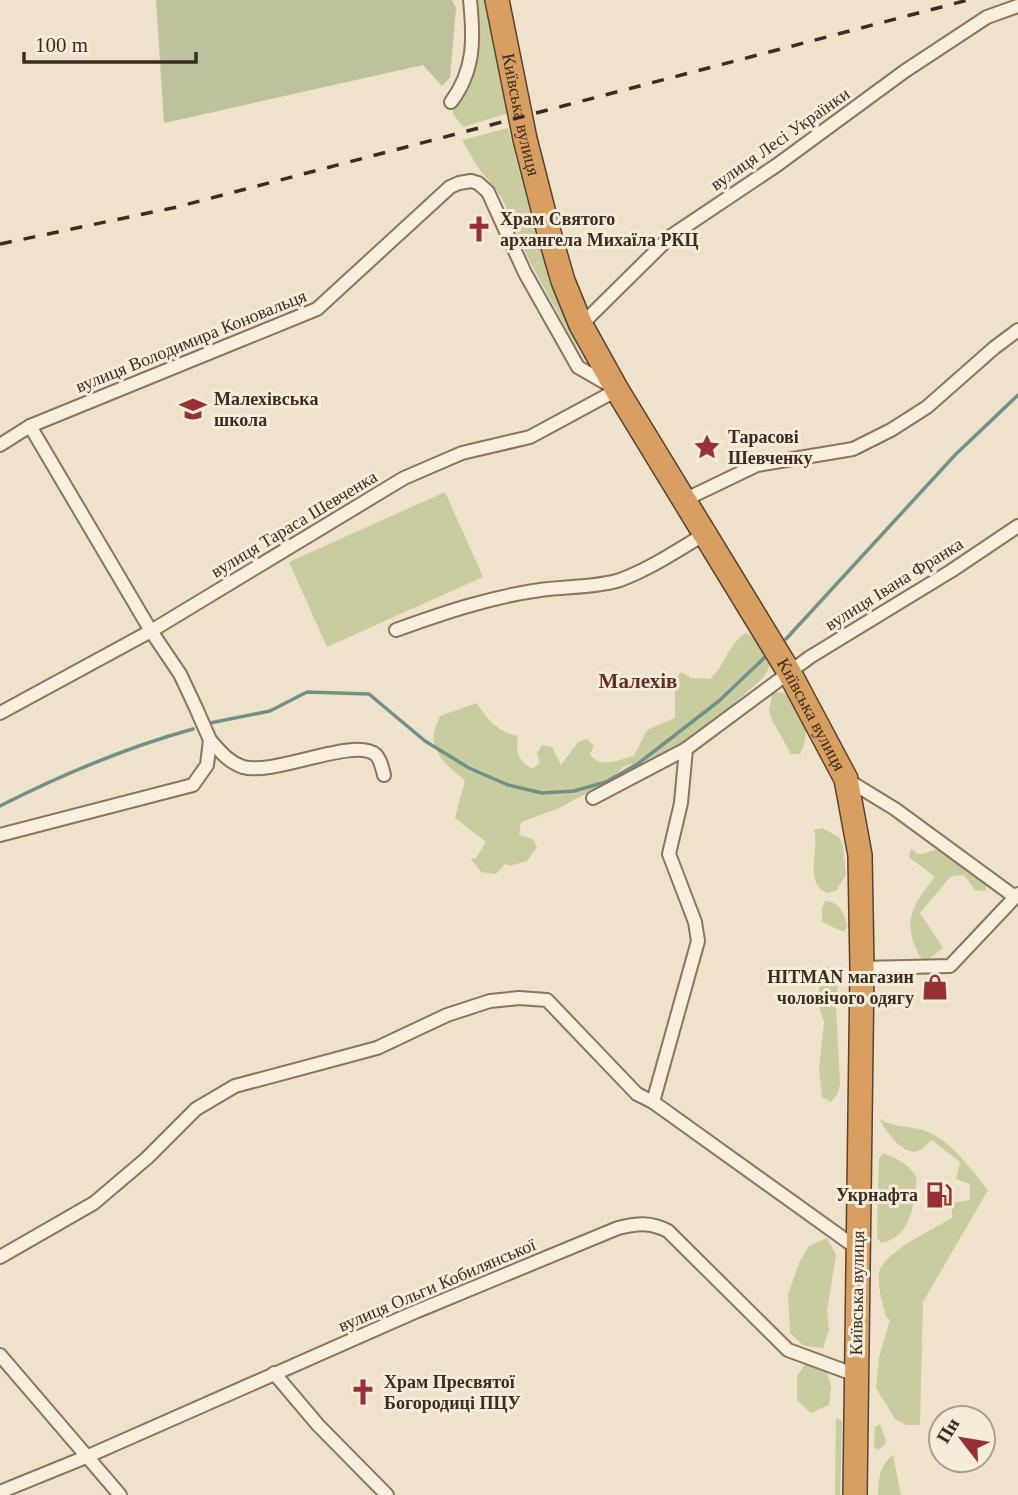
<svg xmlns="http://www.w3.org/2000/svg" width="1018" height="1495" viewBox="0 0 1018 1495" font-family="Georgia,serif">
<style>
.green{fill:#c8cc9e}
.cemetery{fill:#bec19d}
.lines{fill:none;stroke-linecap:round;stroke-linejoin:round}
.stream{stroke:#719188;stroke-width:3.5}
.street-casing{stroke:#8a755f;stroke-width:16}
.highway-casing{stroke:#584333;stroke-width:26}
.street{stroke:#f8efde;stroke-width:12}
.highway{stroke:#d89f60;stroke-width:23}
.rail{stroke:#3b2d22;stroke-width:3.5;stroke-dasharray:12 12;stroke-linecap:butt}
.labels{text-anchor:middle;stroke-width:6;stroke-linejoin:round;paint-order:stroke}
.street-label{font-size:18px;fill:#3b2d22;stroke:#f5ecda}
.poi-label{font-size:18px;font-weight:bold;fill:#3b2d22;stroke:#f5ecda;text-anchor:start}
.quarter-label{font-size:21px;font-weight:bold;fill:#662f23;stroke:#f5ecda}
</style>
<rect width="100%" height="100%" fill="#eee2ca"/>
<g class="green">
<path d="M473,0H487L512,112L463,127L453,114C453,100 467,95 471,82C480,55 476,28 473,0Z"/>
<polygon points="508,128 536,235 578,350 529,260 502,198 477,166 462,140"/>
<polygon points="445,492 483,577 327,647 289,562"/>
<path d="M746,633C765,645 779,656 763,678L711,723L662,757L624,766L608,782L557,809L521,822L519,835L533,839L537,847L527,861L509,866L505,864L496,874L481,872L471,859L476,858L486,842L455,818L465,780C451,770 431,753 434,733C435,727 438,721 440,716L477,703C488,721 497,731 518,736C515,752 518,760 532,769L540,763L537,753L542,745L552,747L561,765L578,742L587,739L594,746L590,755C603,769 617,760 634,756L647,730L675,718V678L682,672L691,678L710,679C725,666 728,644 746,633Z"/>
<path d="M773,691C780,693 790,694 795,699C809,715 809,737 800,754H791L772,720L769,710Z"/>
<path d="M822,828L839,837L843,846L846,875L836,891L827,893C803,882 820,851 814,830Z"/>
<path d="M911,848L917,854C928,855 936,846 945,849C953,852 978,875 987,882L985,891L975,890L964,875L951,876L920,913L943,948L924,963C901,925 909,909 935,877L909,857Z"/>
<path d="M825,901C840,902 844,913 847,926L844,932L822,922V908Z"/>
<polygon points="828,966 839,969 836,1007 840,1083 838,1093 831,1102 822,1097 819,1069 824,1022 818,1004 818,994 823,974"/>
<path d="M880,1119C895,1129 913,1125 928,1132C954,1143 971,1170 988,1190L923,1302L920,1425H906L895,1419L876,1388L879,1358L890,1320L886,1317C883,1303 877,1287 879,1273C882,1253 935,1228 952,1218V1203L970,1200V1184L956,1179L960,1162L932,1140C928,1143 922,1150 918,1151C903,1156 884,1130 880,1119Z"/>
<path d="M883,1153C894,1157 910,1165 915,1175C918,1181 916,1186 915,1192C913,1213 906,1239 881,1243L877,1238L879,1159Z"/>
<polygon points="827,1238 836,1255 827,1311 829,1330 823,1348 804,1346 790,1333 788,1295 799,1263 809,1246"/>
<polygon points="808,1360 826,1368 831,1387 829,1405 811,1413 797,1400 797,1376"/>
<polygon points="836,1418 842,1421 840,1495 835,1495"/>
<polygon points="880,1424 886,1440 884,1446 877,1450 874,1447 875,1427"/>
<path d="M893,1455L901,1495H878C878,1480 880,1464 893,1455Z"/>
</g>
<polygon class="cemetery" points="156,0 452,0 456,8 450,78 442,86 423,65 164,123"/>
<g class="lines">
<g class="stream">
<polyline points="786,639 955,455 1018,395"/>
<polyline points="210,723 270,711 307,692 369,694 425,741 469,768 508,785 542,793 574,791 606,782 639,763 719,701 765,657"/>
<path d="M0,806C61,775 128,747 193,729"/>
</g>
<g class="street-casing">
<g id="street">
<path d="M451,102C475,70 474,39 470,0"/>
<polyline points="581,325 671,236 777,165 905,71 987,17 1018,6"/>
<polyline points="0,445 30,426 317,309 450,187 459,183 471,181 478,183 488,192 525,273 578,367 611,386"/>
<polyline points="684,500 757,465 853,449 891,430 927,407 994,348 1018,330"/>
<path d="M396,630C443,613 490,597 540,590C567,586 594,588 620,580C650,569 678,550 705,534"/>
<polyline points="0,713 151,631 404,478 462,453 530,437 617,390"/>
<path d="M210,740C220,751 228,762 243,767C275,776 355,736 376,755C381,760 382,768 384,775"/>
<polyline points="846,779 895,809 1015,897"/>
<polyline points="593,798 686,749 810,657 951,571 1018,526"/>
<polyline points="0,835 193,785 207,765 210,740 196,708 180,674 151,631 30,426"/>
<polyline points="862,968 950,966 1018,894"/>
<polyline points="653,1102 698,941 695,922 669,854 681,803 686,749"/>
<polyline points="0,1257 94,1203 147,1158 196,1109 235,1086 377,1048 447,1015 490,1001 519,998 547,1000 637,1094 653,1102 858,1249"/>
<polyline points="0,1355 120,1495"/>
<polyline points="274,1373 318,1425 387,1495"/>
<path d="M0,1492L86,1457L415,1312L618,1228C638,1223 650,1222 668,1231L788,1350L856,1375"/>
</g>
</g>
<g class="highway-casing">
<g id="highway">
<path id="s1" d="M497,0L525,139L548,229L563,281L581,325L617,390L789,672L846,779L860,855L862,968L855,1495"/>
</g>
</g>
<use href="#street" class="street"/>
<use href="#highway" class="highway"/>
<polyline class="rail" points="0,244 177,207 968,0"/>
</g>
<defs>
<g id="church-bare" transform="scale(2.1)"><path d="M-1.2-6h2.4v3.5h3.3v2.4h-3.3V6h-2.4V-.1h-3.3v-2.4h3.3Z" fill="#973135" stroke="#f5ecda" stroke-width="2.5" paint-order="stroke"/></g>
<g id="school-bare" transform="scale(2.1)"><path d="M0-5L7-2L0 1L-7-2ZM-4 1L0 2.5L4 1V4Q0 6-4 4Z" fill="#973135" stroke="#f5ecda" stroke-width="2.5" paint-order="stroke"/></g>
<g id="sight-bare" transform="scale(2.1)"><path d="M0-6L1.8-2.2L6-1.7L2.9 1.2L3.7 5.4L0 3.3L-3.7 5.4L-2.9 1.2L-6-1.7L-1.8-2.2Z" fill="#973135" stroke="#f5ecda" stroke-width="2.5" paint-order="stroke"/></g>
<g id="shop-bare" transform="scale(2.1)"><path d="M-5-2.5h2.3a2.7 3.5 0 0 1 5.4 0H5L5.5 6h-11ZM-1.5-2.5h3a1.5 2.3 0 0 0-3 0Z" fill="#973135" stroke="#f5ecda" stroke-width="2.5" paint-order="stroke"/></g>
<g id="fuel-bare" transform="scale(2.1)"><path d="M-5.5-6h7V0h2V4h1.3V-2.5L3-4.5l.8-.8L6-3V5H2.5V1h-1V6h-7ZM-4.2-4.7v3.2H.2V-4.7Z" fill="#973135" stroke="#f5ecda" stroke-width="2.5" paint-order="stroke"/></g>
</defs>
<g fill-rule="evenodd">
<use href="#church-bare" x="479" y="229"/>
<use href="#school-bare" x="193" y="409"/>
<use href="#sight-bare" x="707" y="447"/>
<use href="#shop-bare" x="935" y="987"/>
<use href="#fuel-bare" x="939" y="1195"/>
<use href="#church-bare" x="363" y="1392"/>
</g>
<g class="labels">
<g class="street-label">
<text dy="6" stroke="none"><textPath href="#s1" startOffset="117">Київська вулиця</textPath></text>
<text transform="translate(780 139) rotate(-35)" y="6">вулиця Лесі Українки</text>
<text transform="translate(191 341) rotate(-22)" y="6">вулиця Володимира Коновальця</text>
<text transform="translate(294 524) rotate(-31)" y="6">вулиця Тараса Шевченка</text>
<text transform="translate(894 584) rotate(-32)" y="6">вулиця Івана Франка</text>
<text dy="6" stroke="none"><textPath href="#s1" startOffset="789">Київська вулиця</textPath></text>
<text transform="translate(437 1285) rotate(-23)" y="6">вулиця Ольги Кобилянської</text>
<text transform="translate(857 1293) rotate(-89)" y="6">Київська вулиця</text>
</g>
<g class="poi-label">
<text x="500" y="225">Храм Святого<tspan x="500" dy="21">архангела Михаїла РКЦ</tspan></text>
<text x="214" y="405">Малехівська<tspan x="214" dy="21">школа</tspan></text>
<text x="728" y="443">Тарасові<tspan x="728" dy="21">Шевченку</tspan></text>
<text x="914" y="983" text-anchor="end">HITMAN магазин<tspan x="914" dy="21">чоловічого одягу</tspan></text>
<text x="918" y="1201" text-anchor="end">Укрнафта</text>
<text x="384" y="1388">Храм Пресвятої<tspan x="384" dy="21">Богородиці ПЦУ</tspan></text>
</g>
<g class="quarter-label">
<text x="638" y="688">Малехів</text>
</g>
</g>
<g transform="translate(962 1439) rotate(301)"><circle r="33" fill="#f5ecda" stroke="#aba090" stroke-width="2"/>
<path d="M0-5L12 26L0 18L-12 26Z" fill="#973135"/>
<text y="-10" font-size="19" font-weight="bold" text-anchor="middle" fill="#3b2d22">Пн</text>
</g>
<path d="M24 52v10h172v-10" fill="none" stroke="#3b2d22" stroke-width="3.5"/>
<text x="35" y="52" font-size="21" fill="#3b2d22" stroke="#f5ecda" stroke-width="5" paint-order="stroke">100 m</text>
</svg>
